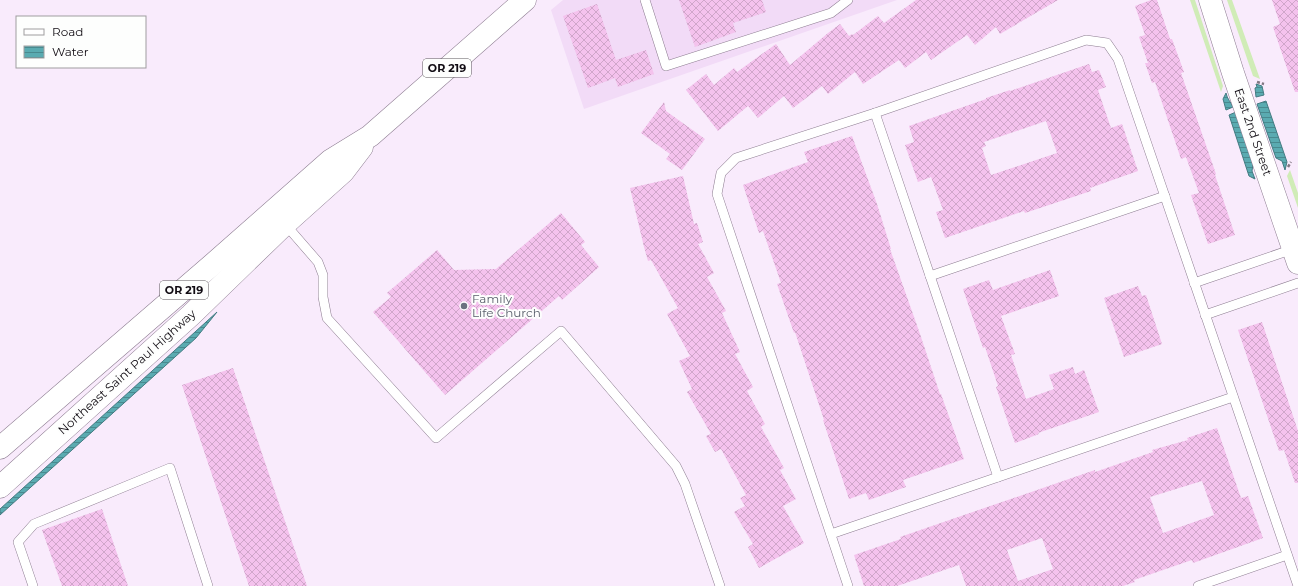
<svg xmlns="http://www.w3.org/2000/svg" width="1298" height="586" viewBox="0 0 1298 586" font-family="Montserrat,sans-serif">
<style>
.built{fill:#f2dbf7}
.grass{fill:#d0ecb7}
.water{fill:url(#water-rules);stroke:#447b82}
.building{fill:url(#building-cross-hatch);fill-rule:evenodd}
.lines{fill:none;stroke-linecap:round;stroke-linejoin:round}
.service-casing{stroke:#8d7d91;stroke-width:10}
.tertiary-casing{stroke:#8d7d91;stroke-width:23}
.primary-casing{stroke:#8d7d91;stroke-width:23}
.path{stroke:#807682;stroke-width:2.5;stroke-dasharray:3 2;stroke-linecap:butt}
.service{stroke:#fff;stroke-width:9}
.tertiary{stroke:#fff;stroke-width:22}
.primary{stroke:#fff;stroke-width:22}
.worship-dot{fill:#6b7280;stroke:#fdfefd;stroke-width:1.5}
.labels{text-anchor:middle;stroke-width:4;stroke-linejoin:round;paint-order:stroke}
.shield{fill:#fdfefd;stroke:#585559;stroke-width:1}
.shield-label{font-size:11px;font-weight:bold;fill:#110c13}
.street-label{font-size:12px;fill:#110c13;stroke:#fdfefd}
.worship-label{font-size:12px;fill:#5b616d;stroke:#fdfefd;text-anchor:start}
</style>
<defs>
<pattern id="water-rules" width="6" height="5" patternUnits="userSpaceOnUse"><rect width="6" height="5" fill="#5aabb1"/><path d="M0 2.5h6" fill="none" stroke="#498a8f"/></pattern>
<pattern id="building-cross-hatch" width="8" height="8" patternUnits="userSpaceOnUse"><rect width="8" height="8" fill="#f4c2ed"/><path d="M0 0l8 8M0 8l8-8" fill="none" stroke="#d0a6ca"/></pattern>
</defs>
<rect width="100%" height="100%" fill="#f9ebfc"/>
<polygon class="built" points="563,0 897,0 584,109 551,10"/>
<g class="grass">
<polygon points="1190,0 1195,0 1223,86 1221,92"/>
<polygon points="1227,0 1232,0 1260,79 1253,76"/>
<polygon points="1290,170 1298,193 1298,208 1287,176"/>
</g>
<g class="water">
<polygon points="1256,84 1262,86 1264,95 1256,97 1255,88 1257,87"/>
<path d="M1226,93C1227,99 1231,102 1233,107L1226,110L1223,99Z"/>
<polygon points="1266,101 1287,162 1285,170 1282,161 1276,158 1257,104"/>
<polygon points="1236,112 1253,164 1252,171 1255,179 1249,176 1229,115"/>
<polygon points="217,312 196,338 0,515 0,509"/>
</g>
<g class="building">
<polygon points="679,0 762,0 766,12 733,23 736,32 695,47"/>
<polygon points="916,0 1058,0 1000,34 996,27 975,45 967,35 931,60 926,52 905,68 899,60 863,84 855,72 828,94 822,86 793,108 784,96 758,118 748,106 718,131 686,90 706,74 714,85 734,68 737,72 776,44 790,65 828,33 840,24 849,36 852,34 853,35 878,16 884,23"/>
<polygon points="1151,0 1157,0 1170,39 1172,39 1184,72 1181,73 1216,174 1215,175 1235,235 1208,244 1191,195 1199,193 1186,157 1181,159 1155,82 1152,83 1145,63 1148,63 1139,37 1145,35 1135,6"/>
<polygon points="1272,0 1298,0 1298,92 1295,92 1273,27 1280,24"/>
<polygon points="597,4 616,60 646,50 654,74 618,87 615,78 588,88 563,16"/>
<path d="M1089,64L1092,72L1099,70L1106,87L1098,90L1111,128L1122,124L1138,171L1090,188L1091,191L1025,213L1024,211L945,238L936,212L943,210L931,177L918,182L905,145L914,142L909,126L986,99V98L1010,90V91ZM1046,121L1057,153L991,175L982,148L986,146L984,142Z"/>
<polygon points="664,102 666,111 705,139 682,170 666,159 670,154 641,133"/>
<polygon points="852,136 877,204 891,249 890,249 919,331 940,394 941,394 964,459 903,480 906,487 869,500 866,493 849,499 823,420 824,420 795,332 794,333 777,284 781,283 763,231 759,233 743,185 808,162 804,152"/>
<polygon points="683,176 694,224 697,223 703,242 698,244 714,273 707,277 726,311 722,313 740,352 735,354 753,387 747,391 765,424 761,427 784,468 780,470 796,499 783,506 804,543 759,568 748,547 753,544 734,512 745,506 740,498 746,495 721,449 715,452 706,436 711,434 687,392 692,389 679,361 690,356 667,314 678,308 651,260 648,261 644,247 630,188"/>
<polygon points="561,213 585,242 581,245 599,267 562,300 559,296 445,395 373,312 391,297 387,293 437,250 454,270 496,269"/>
<polygon points="1050,270 1059,296 1001,316 1015,354 1011,355 1026,399 1054,389 1049,375 1073,367 1075,374 1084,370 1099,412 1038,433 1039,434 1015,443 996,387 998,386 985,347 983,348 963,289 989,280 993,290"/>
<polygon points="1138,286 1142,296 1146,295 1162,344 1124,357 1104,298"/>
<polygon points="1262,322 1298,431 1298,483 1295,483 1284,450 1279,451 1238,330"/>
<polygon points="233,368 307,586 249,586 182,385"/>
<path d="M1217,428L1241,498L1248,496L1263,538L1193,563L1192,560L1134,580L1135,582L1123,586H966L959,565L897,586H864L854,555L901,539L900,537L1095,470V472L1153,452L1152,450L1188,440L1187,438ZM1202,481L1214,515L1163,533L1150,497ZM1042,538L1053,569L1018,581L1007,550Z"/>
<polygon points="102,509 128,586 62,586 42,530"/>
</g>
<g class="lines">
<g class="service-casing">
<g id="service">
<polyline points="645,0 666,66 831,13 848,0"/>
<polyline points="875,113 998,477"/>
<polyline points="285,224 318,262 323,275 323,297 327,318 436,438 561,331 676,466 685,484 720,586"/>
<polyline points="930,276 1165,196"/>
<polyline points="1194,283 1293,249"/>
<polyline points="1205,315 1298,283"/>
<polyline points="831,534 1233,397"/>
<polyline points="33,586 18,542 34,524 170,468 208,586"/>
<polyline points="848,586 717,194 721,173 736,158 875,113 1086,40 1107,43 1118,59 1298,586"/>
<polyline points="1198,586 1287,555"/>
</g>
</g>
<g class="tertiary-casing">
<polyline id="tertiary" points="1210,0 1233,73 1298,263"/>
</g>
<g class="primary-casing">
<g id="primary">
<polyline points="0,448 213,264 331,160 370,136 525,0"/>
<polyline points="0,487 191,315 285,224 343,172 362,147"/>
</g>
</g>
<g class="path">
<polyline points="1257,82 1264,84"/>
<polyline points="1288,167 1291,162"/>
</g>
<use href="#service" class="service"/>
<use href="#tertiary" class="tertiary"/>
<use href="#primary" class="primary"/>
</g>
<circle class="worship-dot" cx="464" cy="306" r="4"/>
<g class="labels">
<g class="shield">
<rect x="423" y="59" width="48" height="18" rx="3"/>
<rect x="160" y="281" width="48" height="18" rx="3"/>
</g>
<g class="shield-label">
<text x="447" y="72">OR 219</text>
<text x="184" y="294">OR 219</text>
</g>
<g class="street-label">
<text transform="translate(1253 132) rotate(71)" y="4">East 2nd Street</text>
<text transform="translate(127 372) rotate(-42)" y="4">Northeast Saint Paul Highway</text>
</g>
<g class="worship-label">
<text x="472" y="303">Family<tspan x="472" dy="14">Life Church</tspan></text>
</g>
</g>
<rect x="16" y="16" width="130" height="52" fill="#fdfefd" stroke="#9f9d9f"/>
<rect x="24" y="29" width="20" height="6" fill="#ffffff" stroke="#9f9d9f"/>
<text x="52" y="36" font-size="12" fill="#110c13">Road</text>
<rect x="24" y="46" width="20" height="12" fill="url(#water-rules)" stroke="#9f9d9f"/>
<text x="52" y="56" font-size="12" fill="#110c13">Water</text>
</svg>
